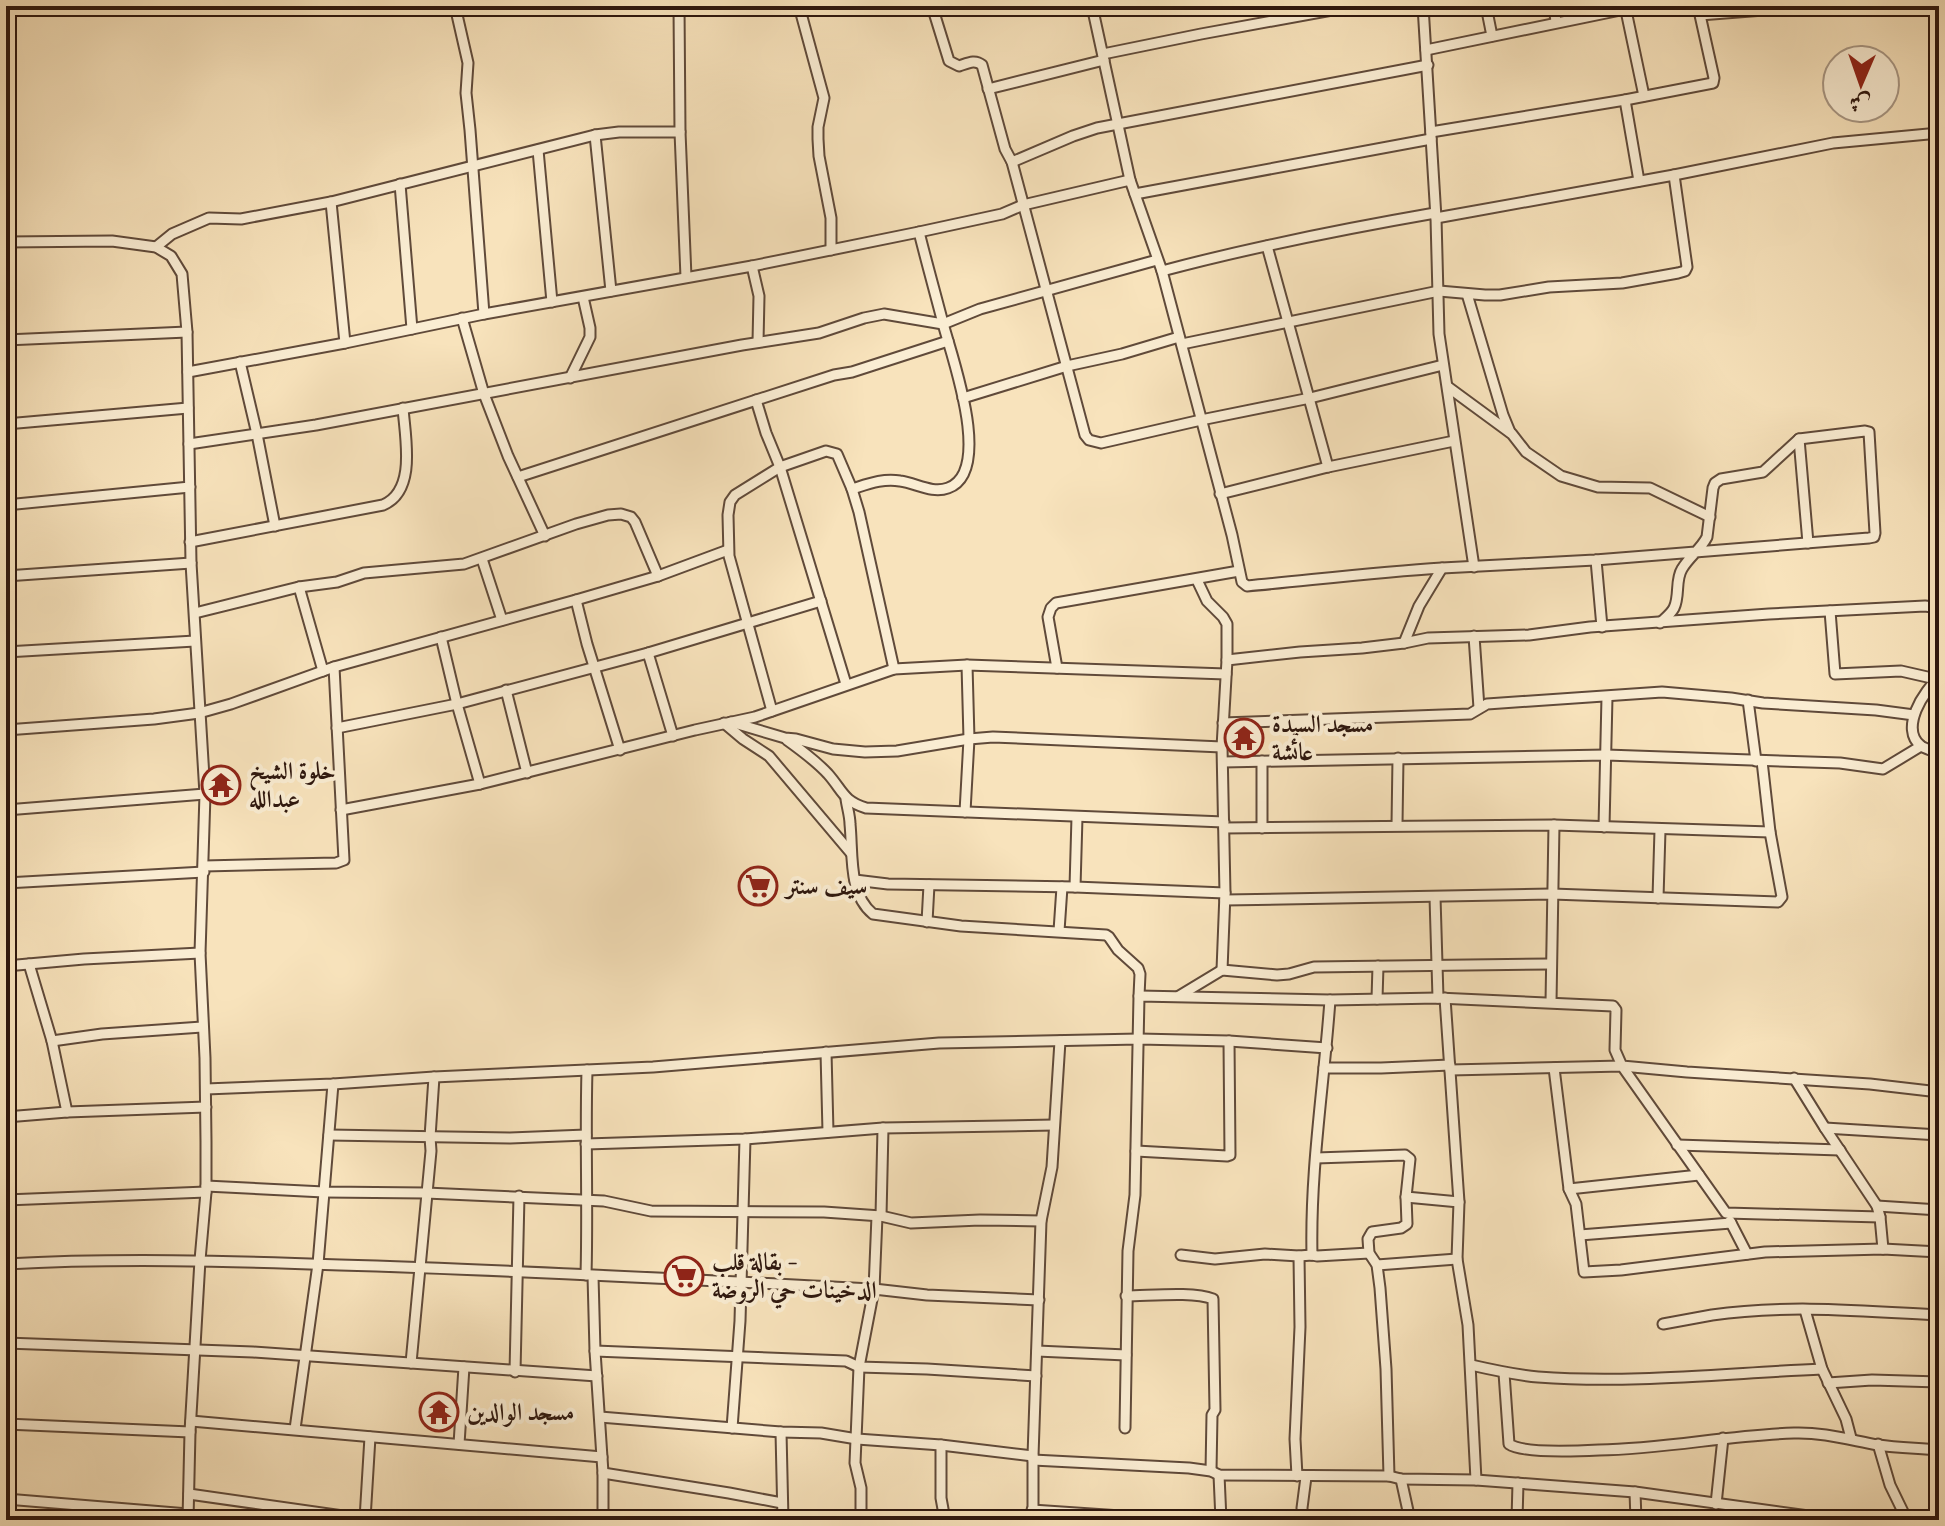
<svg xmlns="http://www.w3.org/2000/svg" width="1945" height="1526" viewBox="0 0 1945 1526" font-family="'IM FELL French Canon',Amiri,serif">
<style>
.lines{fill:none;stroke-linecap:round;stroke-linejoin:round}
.street-casing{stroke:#604a3a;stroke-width:13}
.street{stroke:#faedd3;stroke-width:9}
.labels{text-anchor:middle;stroke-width:8;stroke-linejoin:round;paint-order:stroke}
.poi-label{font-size:24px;font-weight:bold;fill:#2e170e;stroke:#faedd3;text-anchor:start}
</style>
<rect width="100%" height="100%" fill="#f8e3bc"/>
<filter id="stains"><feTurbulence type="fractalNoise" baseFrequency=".0025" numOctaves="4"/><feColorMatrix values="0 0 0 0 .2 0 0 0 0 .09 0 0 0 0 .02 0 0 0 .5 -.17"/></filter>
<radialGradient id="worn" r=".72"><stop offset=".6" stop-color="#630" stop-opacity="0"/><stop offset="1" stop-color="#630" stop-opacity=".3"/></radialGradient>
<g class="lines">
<g class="street-casing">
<g id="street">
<polyline points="455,6 468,63 466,93 470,130 484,314"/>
<polyline points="679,6 680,132 686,277"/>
<polyline points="799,6 824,98 818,127 818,139 819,156 831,218 831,250"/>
<path d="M932,6L949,61L959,66C968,63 975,59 982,65L1005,149L1012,162L1085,435L1089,440L1101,443L1201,420L1310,398L1443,365"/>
<path d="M1092,6L1130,180L1162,271L1232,535L1242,582L1247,586C1312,580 1377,572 1442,568C1493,565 1544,563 1595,560C1687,553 1778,545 1869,538L1874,537L1875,533L1869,432L1865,431L1799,439L1763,472L1721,479L1715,483L1713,488L1707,537C1701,549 1689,557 1682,569C1675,580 1680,596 1674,608C1671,614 1664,619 1660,623"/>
<polyline points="1423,6 1436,218 1439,334 1474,567"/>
<polyline points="1486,6 1492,36"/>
<polyline points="1554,6 1556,22"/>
<polyline points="1625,6 1644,96"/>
<polyline points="1700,15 1814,6"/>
<polyline points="1426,50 1640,6"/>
<polyline points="1103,54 1201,34 1354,6"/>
<polyline points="988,89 1104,60"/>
<polyline points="1625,100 1639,181"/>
<polyline points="1431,132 1625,100 1713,83 1714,78 1698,6"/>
<polyline points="595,135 611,291"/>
<polyline points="538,150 552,302"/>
<polyline points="1012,162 1073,136 1097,128 1428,65"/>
<polyline points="400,184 412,329"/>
<polyline points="1135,194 1431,139"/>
<polyline points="331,202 345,343"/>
<polyline points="1436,218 1674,175 1833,143 1939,133"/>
<polyline points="6,242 112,241 156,247 171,256 182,274 187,332 191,563 205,794 200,953 205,1058 206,1142 206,1192 200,1260 190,1432 188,1520"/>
<polyline points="1267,246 1328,467"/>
<polyline points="156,247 172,234 209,218 241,219 331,202 595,135 619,132 680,132"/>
<polyline points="752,266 759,296 758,342"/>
<path d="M1162,271C1252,247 1343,229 1435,213"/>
<polyline points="1467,294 1503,415 1510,432"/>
<polyline points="462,318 484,394 508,456 545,536"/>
<polyline points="6,340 187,332"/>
<polyline points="1182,344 1439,291 1485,295 1500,295 1549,287 1622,283 1678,273 1685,271 1687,267 1674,175"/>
<polyline points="240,362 257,434 275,526"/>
<polyline points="188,372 345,343 484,314 752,266 919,232 1002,214 1023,205 1130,180"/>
<polyline points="570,378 590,337 590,328 583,297"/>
<polyline points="1448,387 1512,434 1526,452 1561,476 1598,487 1650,488 1710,517"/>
<polyline points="963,398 1067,366 1122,354 1179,337"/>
<polyline points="756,400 766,433 780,467 846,684"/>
<polyline points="6,424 188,408"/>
<polyline points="1799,439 1808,543"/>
<polyline points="189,444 316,425 742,345 819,333 864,318 884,314 943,324 980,309 1157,260"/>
<polyline points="518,477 834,375 852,372 948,341"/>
<path d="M852,489C868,484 883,478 900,481C916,483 932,494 948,488C993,472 953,360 944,327C936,296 927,264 919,232"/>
<polyline points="1220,494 1328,467 1454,441"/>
<polyline points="6,505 190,487"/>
<path d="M190,542L383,505C417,491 405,437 403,408"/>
<polyline points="482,559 502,620"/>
<polyline points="1596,560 1602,627"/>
<polyline points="6,576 191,563"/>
<polyline points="1197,580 1207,601 1223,617 1227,624 1227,660 1222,747 1225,893 1222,970"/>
<polyline points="299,587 323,671"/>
<polyline points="576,600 587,644 620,750"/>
<polyline points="1830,611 1835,674 1901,671 1936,679"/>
<polyline points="195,613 299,587 337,582 364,573 464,564 576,524 608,515 621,514 631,517 635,522 658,576"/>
<polyline points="1474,636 1479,708"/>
<polyline points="441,637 457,704 480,784"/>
<polyline points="1404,643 1419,606 1442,568"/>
<polyline points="6,652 195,641"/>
<polyline points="648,653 673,736"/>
<polyline points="1227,660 1300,652 1362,648 1404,643 1428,638 1529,635 1590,627 1769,614 1925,606 1939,608"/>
<polyline points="1057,668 1048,617 1051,608 1056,603 1239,571"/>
<path d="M1939,678C1924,690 1899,729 1921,746C1926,749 1934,751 1939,754"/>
<polyline points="506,690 527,773"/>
<polyline points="1748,700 1756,761"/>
<polyline points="772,711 729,556 728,515 730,502 735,495 780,467 826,451 837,454 852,489 859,512 894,669"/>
<polyline points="731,722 785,738 796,739 833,749 865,752 897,751 969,739 993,737 1222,747"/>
<polyline points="724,723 743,739 769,756 851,853"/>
<polyline points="1223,723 1470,714 1487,704 1662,692 1731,698 1763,703 1876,710 1914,715"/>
<polyline points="337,728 457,704 648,653 821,601"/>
<polyline points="6,730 154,719 199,713 231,704 334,667 576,600 658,576 728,550"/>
<path d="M787,740C801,750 816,761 828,774C843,791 843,801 866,808L1224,822"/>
<polyline points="1223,762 1606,755 1840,763 1883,769 1921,746"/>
<path d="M846,799C847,807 850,816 850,824C853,853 848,894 873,914L961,926L1106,935L1109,937L1118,950L1138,968L1140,974L1139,996"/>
<polyline points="6,810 205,794"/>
<polyline points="341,810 480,784 695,730 755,717 894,669 967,665 1226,674"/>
<polyline points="965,812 969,739 967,665"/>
<polyline points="1397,825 1398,758"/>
<polyline points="1604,827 1607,697"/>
<polyline points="1224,828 1554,825 1770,832"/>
<polyline points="1262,828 1262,761"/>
<polyline points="204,866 336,863 344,860 334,667"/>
<polyline points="855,880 888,884 1075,887 1225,893"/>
<polyline points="6,883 204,872"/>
<polyline points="1075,887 1077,817"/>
<polyline points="1435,897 1438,998"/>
<polyline points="1658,898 1660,830"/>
<polyline points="1225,900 1552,894 1778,902 1782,897 1770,832 1762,761"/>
<polyline points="927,922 929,885"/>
<polyline points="1059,931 1062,887"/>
<polyline points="29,964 52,1041 67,1112"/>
<polyline points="6,966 84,959 200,953"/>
<polyline points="1179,996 1222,970 1277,975 1289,974 1314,967 1551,964"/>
<polyline points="1445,998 1459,1202 1457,1259 1468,1325 1476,1480"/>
<polyline points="1377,999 1378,966"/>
<polyline points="1551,1002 1554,825"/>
<polyline points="52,1041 102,1034 202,1027"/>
<polyline points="826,1052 828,1132"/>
<polyline points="1324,1068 1381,1068 1450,1065"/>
<polyline points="1554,1068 1569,1189 1576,1204 1584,1272 1621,1270 1765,1252 1883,1249 1939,1252"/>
<polyline points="1450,1070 1622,1066 1726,1213 1880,1217"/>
<polyline points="1794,1078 1825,1128 1877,1206 1880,1217 1883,1249"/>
<polyline points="206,1089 333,1084 434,1077 653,1067 939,1043 1139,1039 1229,1041 1327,1048"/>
<polyline points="6,1117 67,1112 206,1107"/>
<polyline points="1825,1128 1939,1135"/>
<polyline points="329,1135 510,1138 586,1135"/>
<polyline points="586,1144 745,1139 883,1128 1054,1125"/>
<polyline points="1677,1145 1840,1150"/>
<polyline points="1136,1151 1227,1156 1230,1155 1229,1041"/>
<polyline points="1316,1158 1405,1155 1410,1159 1406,1197 1407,1224 1401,1228 1372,1232 1368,1239 1369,1253 1377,1265 1380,1288 1386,1369 1389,1476"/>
<polyline points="206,1186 324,1192 426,1193 604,1201 651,1211 824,1212 881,1216 911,1223 980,1220 1041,1221"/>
<polyline points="1569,1189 1699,1175"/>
<polyline points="1406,1197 1459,1202"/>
<polyline points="6,1200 206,1192"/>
<polyline points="1877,1206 1939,1210"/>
<polyline points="881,1216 883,1128"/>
<polyline points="1730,1221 1747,1254"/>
<polyline points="1580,1235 1731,1223"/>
<polyline points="1181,1255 1215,1259 1265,1254 1299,1256 1312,1255 1317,1256 1369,1253"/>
<path d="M1312,1255C1310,1169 1324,1085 1330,1000"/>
<path d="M6,1264C117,1258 229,1261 340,1265C518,1270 696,1280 874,1289L927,1295L1039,1300"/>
<polyline points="1377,1265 1457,1259"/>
<path d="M586,1275C588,1207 585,1139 587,1070"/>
<polyline points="593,1276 595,1351 603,1473 603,1520"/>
<path d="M1126,1296C1149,1296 1193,1291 1213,1299L1215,1410L1212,1415L1211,1471"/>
<polyline points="1805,1310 1822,1369 1846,1419 1851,1438"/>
<path d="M1663,1324C1679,1321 1696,1318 1712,1315C1787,1304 1864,1311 1939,1315"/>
<polyline points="6,1343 253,1352 597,1376"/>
<polyline points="595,1351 846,1361 859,1367 927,1369 1036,1376"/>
<polyline points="1037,1351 1126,1355"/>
<polyline points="411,1363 431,1151 430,1137 434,1077"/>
<path d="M1471,1365C1493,1370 1515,1375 1538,1377C1632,1384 1728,1373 1822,1369"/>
<polyline points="515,1372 519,1196"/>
<path d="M1504,1373L1509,1444C1523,1454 1580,1451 1599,1450C1664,1449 1729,1435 1794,1433C1823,1432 1850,1440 1878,1445C1898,1448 1919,1448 1939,1450"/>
<polyline points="1828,1383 1872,1380 1939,1382"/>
<polyline points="600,1417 781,1432 821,1433 857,1439 941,1445 1033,1456"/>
<polyline points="191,1421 602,1457"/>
<polyline points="6,1424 190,1432"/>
<polyline points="732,1428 740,1321 745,1139"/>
<polyline points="1125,1428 1128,1251 1135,1195 1139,996 1330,1000 1438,998 1613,1006 1616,1010 1615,1050 1622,1066 1687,1072 1870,1084 1939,1092"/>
<polyline points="295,1429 318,1264 333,1084"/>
<polyline points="781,1432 783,1520"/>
<polyline points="459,1444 464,1367"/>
<polyline points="1878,1444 1890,1485 1907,1520"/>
<polyline points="941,1445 941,1498 945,1520"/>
<polyline points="1033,1460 1189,1468 1211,1471 1219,1475 1389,1476 1401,1479 1476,1480 1635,1492 1838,1520"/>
<polyline points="603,1473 729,1493 782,1503"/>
<polyline points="1219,1475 1221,1520"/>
<polyline points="1297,1476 1295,1439 1300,1327 1299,1256"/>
<polyline points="1401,1479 1410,1520"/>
<polyline points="1635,1492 1636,1520"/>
<polyline points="189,1494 371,1520"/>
<polyline points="6,1499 188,1514"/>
<polyline points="1716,1504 1723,1438"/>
<polyline points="1032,1510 1180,1520"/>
<polyline points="365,1519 370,1437"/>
<polyline points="861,1520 861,1488 855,1463 859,1367 874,1289 877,1216"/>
<polyline points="1033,1520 1033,1456 1041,1221 1052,1167 1060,1041"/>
<polyline points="1303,1520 1302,1508 1306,1477"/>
<polyline points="1517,1520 1518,1483"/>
</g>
</g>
<use href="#street" class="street"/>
</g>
<defs>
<g id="temple-ring" transform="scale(2)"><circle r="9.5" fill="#faedd3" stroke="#8f2418" stroke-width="1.5"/><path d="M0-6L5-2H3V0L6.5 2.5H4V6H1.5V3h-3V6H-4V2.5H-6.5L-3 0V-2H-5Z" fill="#8f2418"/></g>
<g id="supermarket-ring" transform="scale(2)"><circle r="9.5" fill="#faedd3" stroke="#8f2418" stroke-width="1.5"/><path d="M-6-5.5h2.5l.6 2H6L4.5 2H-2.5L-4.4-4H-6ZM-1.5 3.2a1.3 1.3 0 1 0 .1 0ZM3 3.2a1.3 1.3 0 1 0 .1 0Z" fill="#8f2418"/></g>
</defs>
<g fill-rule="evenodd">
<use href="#temple-ring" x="1244" y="738"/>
<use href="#temple-ring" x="221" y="785"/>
<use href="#supermarket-ring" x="758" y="886"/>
<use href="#supermarket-ring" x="684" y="1276"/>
<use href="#temple-ring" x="439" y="1412"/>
</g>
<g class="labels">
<g class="poi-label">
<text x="1272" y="732">مسجد السيدة<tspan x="1272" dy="28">عائشة</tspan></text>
<text x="249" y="779">خلوة الشيخ<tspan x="249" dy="28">عبدالله</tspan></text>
<text x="786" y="894">سيف سنتر</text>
<text x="712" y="1270">بقالة قلب -<tspan x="712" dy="28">الدخينات حي الروضة</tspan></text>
<text x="467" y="1420">مسجد الوالدين</text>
</g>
</g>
<rect width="1945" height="1526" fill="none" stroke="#f8e3bc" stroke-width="32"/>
<rect x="8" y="8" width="1929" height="1510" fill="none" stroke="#2e170e" stroke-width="4"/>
<rect x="16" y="16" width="1913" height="1494" fill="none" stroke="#2e170e" stroke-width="2"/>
<g transform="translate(1861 84) rotate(182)"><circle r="38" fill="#faedd3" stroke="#a89784" stroke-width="2"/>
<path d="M0-6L14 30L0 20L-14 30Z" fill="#8f2418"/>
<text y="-12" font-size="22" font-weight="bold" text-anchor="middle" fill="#2e170e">ش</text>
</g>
<rect width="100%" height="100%" filter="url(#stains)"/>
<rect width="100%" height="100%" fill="url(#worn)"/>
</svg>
